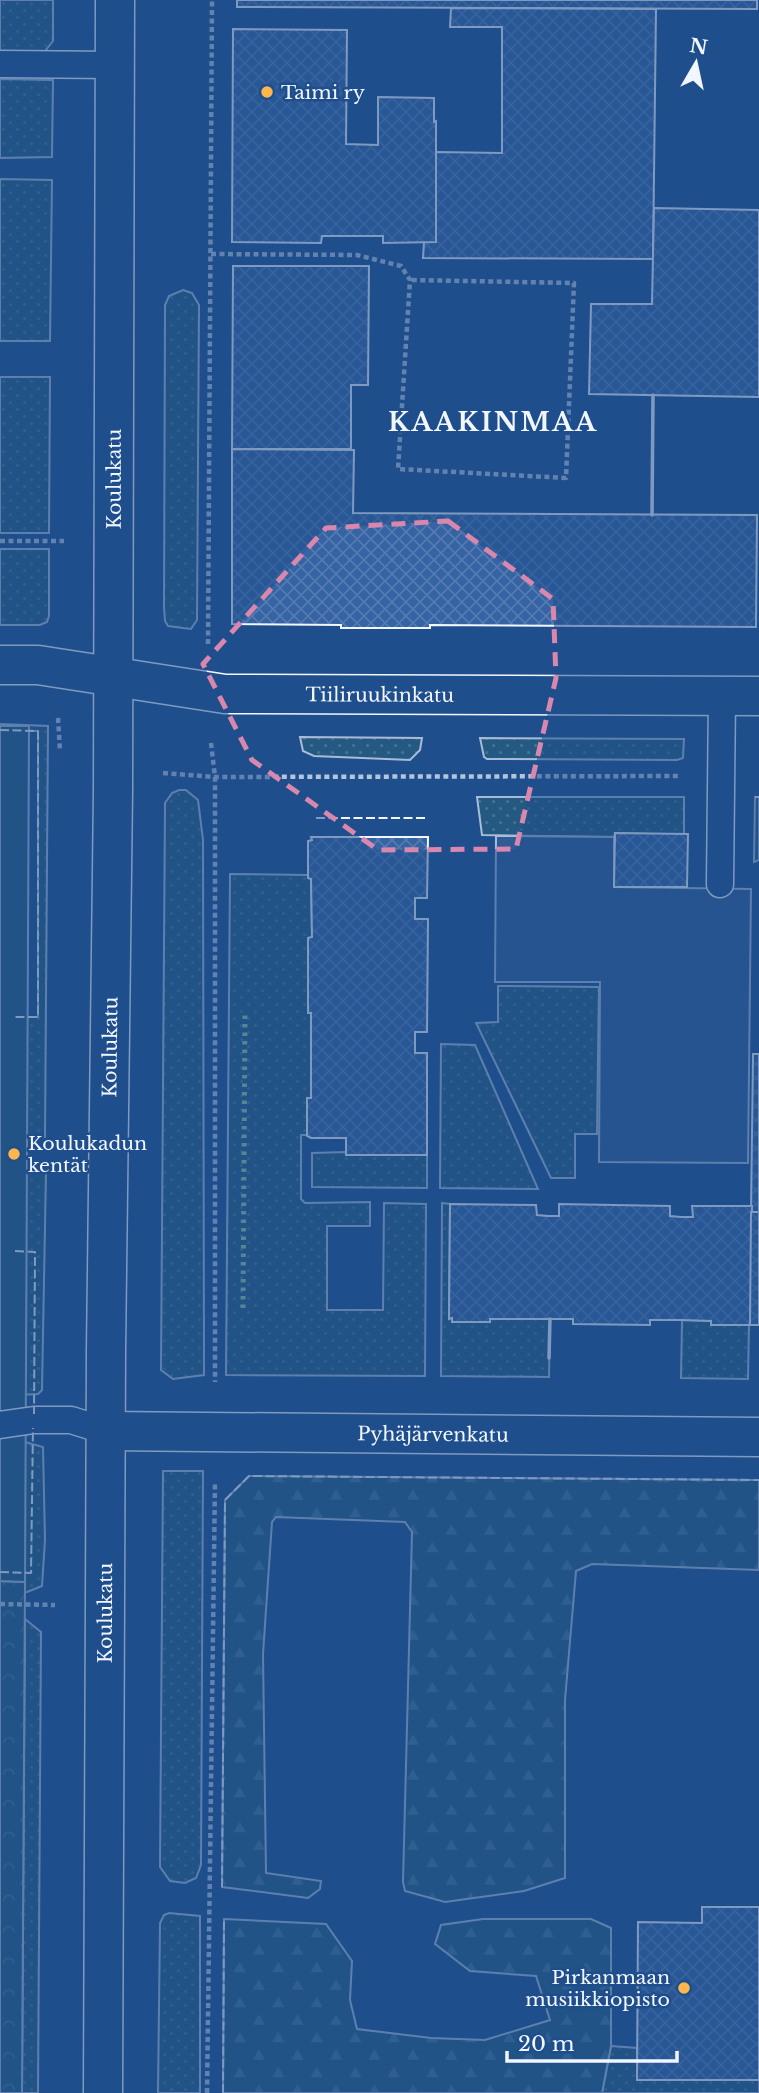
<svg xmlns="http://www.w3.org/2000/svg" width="759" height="2093" viewBox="0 0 759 2093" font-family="'Libre Baskerville',serif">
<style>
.grass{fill:url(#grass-dots);stroke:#a8bbd7;stroke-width:2}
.forest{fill:url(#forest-firs);stroke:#a8bbd7;stroke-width:2}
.park{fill:url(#park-crowns);stroke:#a8bbd7;stroke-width:2}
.pitch{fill:#245a82;stroke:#a8bbd7;stroke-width:2}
.parking{fill:#305b95;stroke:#a8bbd7;stroke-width:2}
.building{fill:url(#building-cross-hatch);stroke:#f2f6ff;stroke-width:2}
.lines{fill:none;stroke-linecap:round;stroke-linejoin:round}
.lane-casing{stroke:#f2f6ff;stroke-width:29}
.street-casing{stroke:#f2f6ff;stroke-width:41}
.secondary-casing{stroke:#f2f6ff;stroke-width:41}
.path{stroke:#b3c4dc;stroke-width:4.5;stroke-dasharray:5 3.5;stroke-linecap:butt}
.lane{stroke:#1f4e8c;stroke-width:26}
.street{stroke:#1f4e8c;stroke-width:38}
.secondary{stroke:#1f4e8c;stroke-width:38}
.hedge{stroke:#97c8a6;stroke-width:5;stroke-dasharray:3.5 5;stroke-linecap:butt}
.fence{stroke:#f2f6ff;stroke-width:2;stroke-dasharray:9 3.5;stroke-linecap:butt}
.wall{stroke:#f2f6ff;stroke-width:3.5}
.marked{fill:none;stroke:#da87ad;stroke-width:5;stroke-dasharray:14 9;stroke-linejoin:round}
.poi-dot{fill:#ffb74d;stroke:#1f4e8c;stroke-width:2.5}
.labels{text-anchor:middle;stroke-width:5;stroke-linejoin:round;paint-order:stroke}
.poi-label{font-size:19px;fill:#f2f6ff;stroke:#1f4e8c;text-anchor:start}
.street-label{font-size:19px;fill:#f2f6ff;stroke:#1f4e8c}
.district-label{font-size:26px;font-weight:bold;letter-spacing:2px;fill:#f2f6ff;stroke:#1f4e8c}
</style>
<defs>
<pattern id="grass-dots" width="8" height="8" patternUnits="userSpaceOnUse" patternTransform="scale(1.75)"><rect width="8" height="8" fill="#245a82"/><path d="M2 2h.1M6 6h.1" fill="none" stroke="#447295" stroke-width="1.8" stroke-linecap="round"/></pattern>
<pattern id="forest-firs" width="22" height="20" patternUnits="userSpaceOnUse" patternTransform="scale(1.75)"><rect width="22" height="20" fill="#245a82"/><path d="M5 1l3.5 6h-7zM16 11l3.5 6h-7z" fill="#447295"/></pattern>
<pattern id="park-crowns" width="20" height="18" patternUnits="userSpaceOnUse" patternTransform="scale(1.75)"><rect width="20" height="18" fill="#245a82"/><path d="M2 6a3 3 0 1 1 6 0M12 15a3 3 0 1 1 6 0" fill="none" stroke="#447295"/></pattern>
<pattern id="building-cross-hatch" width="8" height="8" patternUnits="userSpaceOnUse" patternTransform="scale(1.75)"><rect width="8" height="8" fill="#3563a3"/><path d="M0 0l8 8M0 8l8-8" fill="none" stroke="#537ab1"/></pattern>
</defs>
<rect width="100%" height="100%" fill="#1f4e8c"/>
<g class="grass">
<polygon points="0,0 53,0 53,41 42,55 0,53"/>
<polygon points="0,79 53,80 52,157 0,158"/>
<polygon points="0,179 52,180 50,341 0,341"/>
<polygon points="183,290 192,293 199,305 197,620 191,629 168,626 165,621 164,607 165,305 169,296"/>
<polygon points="0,377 50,377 49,533 0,533"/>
<polygon points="0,549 49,549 49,616 47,622 40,625 0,625"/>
<polygon points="0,724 48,726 45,1137 16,1139 15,1017 38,1017 38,731 0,730"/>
<polygon points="300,737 422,738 420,750 410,760 314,756 303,751"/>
<polygon points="480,738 684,739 683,758 677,760 487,759 484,757"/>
<polygon points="179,790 186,790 198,800 203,840 204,1375 173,1379 161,1370 165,803 172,793"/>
<polygon points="477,797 684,797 684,835 615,833 614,837 482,835"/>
<polygon points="755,797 759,797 759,860 754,862"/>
<polygon points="230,874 308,875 311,879 312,937 308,938 308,1012 311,1013 311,1098 308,1098 308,1135 301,1135 301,1199 305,1203 370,1202 370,1226 327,1226 327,1310 383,1310 384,1203 426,1204 425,1376 226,1375"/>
<polygon points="498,986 599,987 597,1134 575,1134 575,1178 551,1178 476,1023 498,1022"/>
<polygon points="441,1044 475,1045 538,1189 440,1188"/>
<polygon points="346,1152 346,1155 427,1155 427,1188 312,1187 312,1153"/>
<polygon points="15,1170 46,1172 42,1390 38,1394 20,1395 0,1278"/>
<polygon points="442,1203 450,1204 449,1318 452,1318 452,1322 490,1322 490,1319 550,1319 549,1377 441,1376"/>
<polygon points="682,1320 711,1321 711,1325 749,1325 748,1379 681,1378"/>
<polygon points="21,1441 43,1447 45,1540 42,1586 27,1592 0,1593 0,1559"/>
<polygon points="163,1471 203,1471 201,1865 196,1878 185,1883 170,1881 160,1867"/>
<polygon points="25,1619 41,1632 38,2093 22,2093"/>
<polygon points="169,1913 200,1916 200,2093 158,2093 160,1923 164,1915"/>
<polygon points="611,2046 637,2048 637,2080 759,2080 759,2093 602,2093"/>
</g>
<g class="forest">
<polygon points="249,1476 759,1480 759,1570 592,1564 576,1571 565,1700 565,1878 524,1891 445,1902 405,1891 403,1882 412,1532 405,1522 276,1517 272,1522 263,1654 266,1873 321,1881 320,1889 308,1898 222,1887 225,1500"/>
<polygon points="224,1919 326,1924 352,1961 350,2000 357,2029 431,2038 485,2040 550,2020 536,1976 470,1971 435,1944 441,1925 483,1919 591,1919 611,1928 611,2046 602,2093 223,2093"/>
</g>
<polygon class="park" points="0,1581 25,1582 22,2093 0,2093"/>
<polygon class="pitch" points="0,726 29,726 25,1582 0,1581"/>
<polygon class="parking" points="496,836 614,837 614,887 751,889 748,1163 599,1162 600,982 495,982"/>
<g class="building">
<polygon points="237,0 757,0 757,9 237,7"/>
<polygon points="451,8 656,9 653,259 423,258 424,242 436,242 436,152 502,153 502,27 450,27"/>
<polygon points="233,29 347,30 346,144 378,145 378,97 434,98 434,122 436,121 436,242 383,243 383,236 322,236 321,243 232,242"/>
<polygon points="654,208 759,210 759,397 589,394 591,304 652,304"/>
<polygon points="233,266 369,266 368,385 351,385 351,449 232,449"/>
<polygon points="232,449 354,450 353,513 757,515 756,627 430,625 430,628 341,628 341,625 232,624"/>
<polygon points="615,833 688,834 687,887 614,887"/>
<polygon points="311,837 428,837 427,898 415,898 415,919 428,919 427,1032 415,1032 415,1053 427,1053 427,1155 346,1155 346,1138 311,1138 307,1136 307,1098 311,1098 311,1013 308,1013 308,938 312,937 311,879 308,878 308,841 312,840"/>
<polygon points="753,1054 759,1054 759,1212 751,1212"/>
<polygon points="450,1204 536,1205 537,1215 548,1216 559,1216 559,1204 670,1206 670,1216 681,1217 693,1217 692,1206 752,1206 751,1321 749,1325 711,1325 711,1321 682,1320 650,1320 650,1325 573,1324 573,1319 490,1319 490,1322 452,1322 452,1318 449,1319"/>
<polygon points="751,1212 759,1212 759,1325 750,1325"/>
<polygon points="702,1907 759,1907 759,2080 637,2080 638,1922 702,1923"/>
</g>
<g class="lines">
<g class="lane-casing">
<g id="lane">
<polyline points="0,64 115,65"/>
<polyline points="720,884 722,696"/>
<polyline points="0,1425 34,1420 71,1420 106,1431"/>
</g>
</g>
<g class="street-casing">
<g id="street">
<path id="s1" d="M0,665H38L225,694L759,696"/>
<path id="s2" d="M106,1431L759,1437"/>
</g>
</g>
<g class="secondary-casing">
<g id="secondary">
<path id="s3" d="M103,2093L106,1351L113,791L115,0"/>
</g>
</g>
<g class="path">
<polyline points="211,254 357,255 401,266 410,280 398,469 566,478 574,283 410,280"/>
<polyline points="0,541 64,541"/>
<polyline points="208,644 212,0"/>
<polyline points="58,718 60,751"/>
<polyline points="211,743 215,777 215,1382"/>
<polyline points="163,773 215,777 680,776"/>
<polyline points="0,1604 55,1605"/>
<polyline points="207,2093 215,1481"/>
</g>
<use href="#lane" class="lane"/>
<use href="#street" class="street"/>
<use href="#secondary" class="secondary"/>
<polyline class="hedge" points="243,1308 245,1014"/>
<g class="fence">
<polyline points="0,730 38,731 38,1017 15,1017"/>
<polyline points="755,797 759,797"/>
<polyline points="316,818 426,818"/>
<polyline points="15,1251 35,1252 34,1414"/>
<polyline points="0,1572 31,1573 33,1428"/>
<polyline points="222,1887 225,1500 249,1476 759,1480"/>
<polyline points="223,2093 224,1919"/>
</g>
<g class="wall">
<polyline points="652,515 653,395"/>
<polyline points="549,1358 550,1319"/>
</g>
</g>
<path d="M0 0H759V2093H0ZM448,521L553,599L556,678L516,849L378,850L252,760L203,664L326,528Z" fill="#1f4e8c" fill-opacity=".55" fill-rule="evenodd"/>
<path class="marked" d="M448,521L553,599L556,678L516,849L378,850L252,760L203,664L326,528Z"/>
<g class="poi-dot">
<circle cx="267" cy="92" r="7"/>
<circle cx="14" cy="1154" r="7"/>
<circle cx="684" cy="1988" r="7"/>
</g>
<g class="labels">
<g class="poi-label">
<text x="281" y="99">Taimi ry</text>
<text x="28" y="1150">Koulukadun<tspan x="28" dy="22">kentät</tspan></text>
<text x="670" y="1984" text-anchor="end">Pirkanmaan<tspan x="670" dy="22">musiikkiopisto</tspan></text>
</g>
<g class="street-label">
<text dy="7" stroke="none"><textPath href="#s3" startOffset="1614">Koulukatu</textPath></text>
<text dy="7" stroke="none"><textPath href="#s1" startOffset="382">Tiiliruukinkatu</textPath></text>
<text dy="7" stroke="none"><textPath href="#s3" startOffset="1046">Koulukatu</textPath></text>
<text dy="7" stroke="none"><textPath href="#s2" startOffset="327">Pyhäjärvenkatu</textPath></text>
<text dy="7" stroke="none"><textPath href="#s3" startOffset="480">Koulukatu</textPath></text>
</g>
<g class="district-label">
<text x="493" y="431">KAAKINMAA</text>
</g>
</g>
<g transform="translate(696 63) rotate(9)" stroke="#1f4e8c" stroke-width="5" paint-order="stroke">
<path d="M0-5L12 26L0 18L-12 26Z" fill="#f2f6ff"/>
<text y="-10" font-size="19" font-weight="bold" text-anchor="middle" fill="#f2f6ff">N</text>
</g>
<path d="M507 2051v10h170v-10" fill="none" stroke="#f2f6ff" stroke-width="3.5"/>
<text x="518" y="2051" font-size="21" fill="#f2f6ff" stroke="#1f4e8c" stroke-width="5" paint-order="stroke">20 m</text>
</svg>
